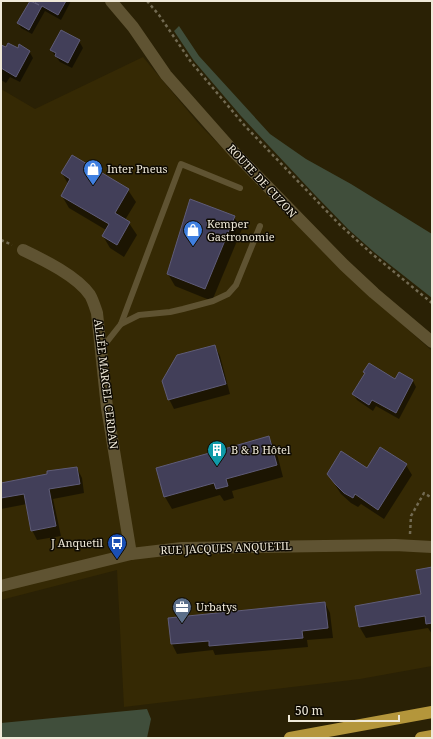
<svg xmlns="http://www.w3.org/2000/svg" width="433" height="739" viewBox="0 0 433 739" font-family="'Noto Serif',serif">
<style>
.built{fill:#352904}
.green{fill:#404e3b}
.shadow{fill:#0007}
.building{fill:#423f59;stroke:#5f5c78}
.lines{fill:none;stroke-linecap:round;stroke-linejoin:round}
.path{stroke:#726a52;stroke-width:2.5;stroke-dasharray:3 3;stroke-linecap:butt}
.lane{stroke:#5f5332;stroke-width:6}
.street{stroke:#5f5332;stroke-width:12}
.highway{stroke:#b4963b;stroke-width:12}
.labels{text-anchor:middle;stroke-width:3;stroke-linejoin:round;paint-order:stroke}
.poi-label{font-size:11px;fill:#efe9d9;stroke:#0f0b03;text-anchor:start}
.street-label{font-size:11px;fill:#efe9d9;stroke:#0f0b03}
</style>
<rect width="100%" height="100%" fill="#2a2105"/>
<polygon class="built" points="143,57 198,123 337,266 432,351 432,666 360,679 124,707 117,570 1,600 1,89 35,109"/>
<g class="green">
<polygon points="179,26 199,56 270,134 306,159 351,184 432,234 432,298 375,253 348,229 315,195 241,116 194,61 174,31"/>
<polygon points="147,709 151,719 147,738 1,738 1,723"/>
</g>
<g class="shadow">
<polygon points="30,1 71,1 61,20 45,11 32,34 21,28 18,23"/>
<polygon points="79,41 83,48 72,68 60,62 51,50"/>
<polygon points="18,49 29,51 33,58 20,82 10,77 6,83 1,80 1,52"/>
<polygon points="62,173 128,190 136,202 125,220 129,223 137,235 124,257 110,248 103,236 106,230 69,208 62,196 68,184"/>
<polygon points="234,217 242,229 212,301 175,286 168,274"/>
<polygon points="215,346 220,356 230,394 174,409 169,399"/>
<polygon points="366,374 396,381 413,381 416,387 399,419 376,406 373,411 357,400 353,394"/>
<polygon points="269,438 276,450 283,477 232,491 234,498 224,501 220,495 172,509 165,497 157,469 214,453 222,444 225,450"/>
<polygon points="406,465 412,475 384,519 361,504 358,507 351,503 341,494 328,474"/>
<polygon points="77,468 82,478 84,493 53,499 61,536 37,540 32,530 27,504 1,509 1,484"/>
<polygon points="432,568 432,634 428,628 366,638 359,626 422,595"/>
<polygon points="325,603 330,613 333,638 307,640 308,647 215,655 213,650 177,654 172,644 169,619"/>
</g>
<g class="building">
<polygon points="30,1 39,5 33,1 66,1 58,15 42,6 29,30 17,23"/>
<polygon points="61,30 80,40 68,63 55,56 56,53 50,50"/>
<polygon points="8,43 18,48 19,44 30,51 16,77 1,68 1,45 6,47"/>
<polygon points="72,155 129,189 115,213 130,222 117,245 102,236 109,224 61,196 70,179 61,173"/>
<polygon points="190,199 235,216 205,289 167,274"/>
<polygon points="215,345 226,384 168,400 162,381 177,355"/>
<polygon points="369,363 395,379 399,372 413,380 396,413 372,400 369,405 352,394 365,373 363,372"/>
<polygon points="269,436 277,465 226,479 228,486 216,489 214,483 164,497 156,468 213,452 211,446 217,444 222,442 224,449"/>
<polygon points="380,447 407,464 378,510 355,494 353,498 344,493 335,484 327,474 341,451 367,468"/>
<polygon points="77,467 80,484 49,489 56,526 31,531 24,494 1,498 1,483 47,474 47,471"/>
<polygon points="432,567 432,623 426,624 425,616 359,627 355,606 421,594 416,570"/>
<polygon points="325,602 328,628 302,631 303,638 209,646 209,641 171,644 168,618"/>
</g>
<g class="lines">
<g class="path">
<polyline points="147,1 159,15 191,62 245,126 339,224 371,253 432,303"/>
<polyline points="1,240 12,245"/>
<polyline points="410,534 411,516 424,493 432,498"/>
</g>
<g class="lane">
<polyline points="121,324 181,164 240,188"/>
<polyline points="102,348 121,324 139,315 170,312 183,309 213,301 228,294 236,285 260,226"/>
</g>
<g class="street">
<polyline points="111,1 133,27 166,75 234,152 344,265 374,293 432,342"/>
<path d="M23,250C44,260 77,276 90,295C93,300 95,307 97,313L107,408L131,554"/>
<polyline points="1,586 131,554 182,548 395,545 432,547"/>
</g>
<g class="highway">
<polyline points="290,738 432,712"/>
<polyline points="421,738 432,736"/>
</g>
</g>
<defs>
<g id="shop-pin" transform="scale(1)"><path d="M0 17L-7.5 6A9.5 9.5 0 1 1 7.5 6Z" fill="#3f7fe0" stroke="#0f0b03"/><path d="M-5-2.5h2.3a2.7 3.5 0 0 1 5.4 0H5L5.5 6h-11ZM-1.5-2.5h3a1.5 2.3 0 0 0-3 0Z" fill="#fff"/></g>
<g id="building-pin" transform="scale(1)"><path d="M0 17L-7.5 6A9.5 9.5 0 1 1 7.5 6Z" fill="#0f9aa8" stroke="#0f0b03"/><path d="M-4-6H4V6H1V3H-1V6H-4ZM-2.5-4.3h1.7v1.8h-1.7ZM.8-4.3h1.7v1.8H.8ZM-2.5-1h1.7V.8h-1.7ZM.8-1h1.7V.8H.8Z" fill="#fff"/></g>
<g id="bus-pin" transform="scale(1)"><path d="M0 17L-7.5 6A9.5 9.5 0 1 1 7.5 6Z" fill="#1a4fb4" stroke="#0f0b03"/><path d="M-5-6H5V4H4V6H2V4H-2V6H-4V4H-5ZM-3.5-4V0h7V-4ZM-3.5 1.2v1.5H-2V1.2ZM2 1.2v1.5H3.5V1.2Z" fill="#fff"/></g>
<g id="office-pin" transform="scale(1)"><path d="M0 17L-7.5 6A9.5 9.5 0 1 1 7.5 6Z" fill="#5c6f8a" stroke="#0f0b03"/><path d="M-6-3h4V-5.5h4V-3h4V5H-6ZM-1-4.5V-3h2v-1.5ZM-6 0V1H6V0Z" fill="#fff"/></g>
</defs>
<g fill-rule="evenodd">
<use href="#shop-pin" x="93" y="169"/>
<use href="#shop-pin" x="193" y="230"/>
<use href="#building-pin" x="217" y="450"/>
<use href="#bus-pin" x="117" y="543"/>
<use href="#office-pin" x="182" y="607"/>
</g>
<g class="labels">
<g class="poi-label">
<text x="107" y="173">Inter Pneus</text>
<text x="207" y="228">Kemper<tspan x="207" dy="13">Gastronomie</tspan></text>
<text x="231" y="454">B &amp; B Hôtel</text>
<text x="103" y="547" text-anchor="end">J Anquetil</text>
<text x="196" y="611">Urbatys</text>
</g>
<g class="street-label">
<text transform="translate(262 181) rotate(47)" y="4">ROUTE DE CUZON</text>
<text transform="translate(106 384) rotate(83)" y="4">ALLÉE MARCEL CERDAN</text>
<text transform="translate(226 548) rotate(-2)" y="4">RUE JACQUES ANQUETIL</text>
</g>
</g>
<rect width="433" height="739" fill="none" stroke="#efe9d9" stroke-width="4"/>
<path d="M289 715v6h110v-6" fill="none" stroke="#efe9d9" stroke-width="2"/>
<text x="295" y="715" font-size="12" fill="#efe9d9" stroke="#0f0b03" stroke-width="3" paint-order="stroke">50 m</text>
</svg>
